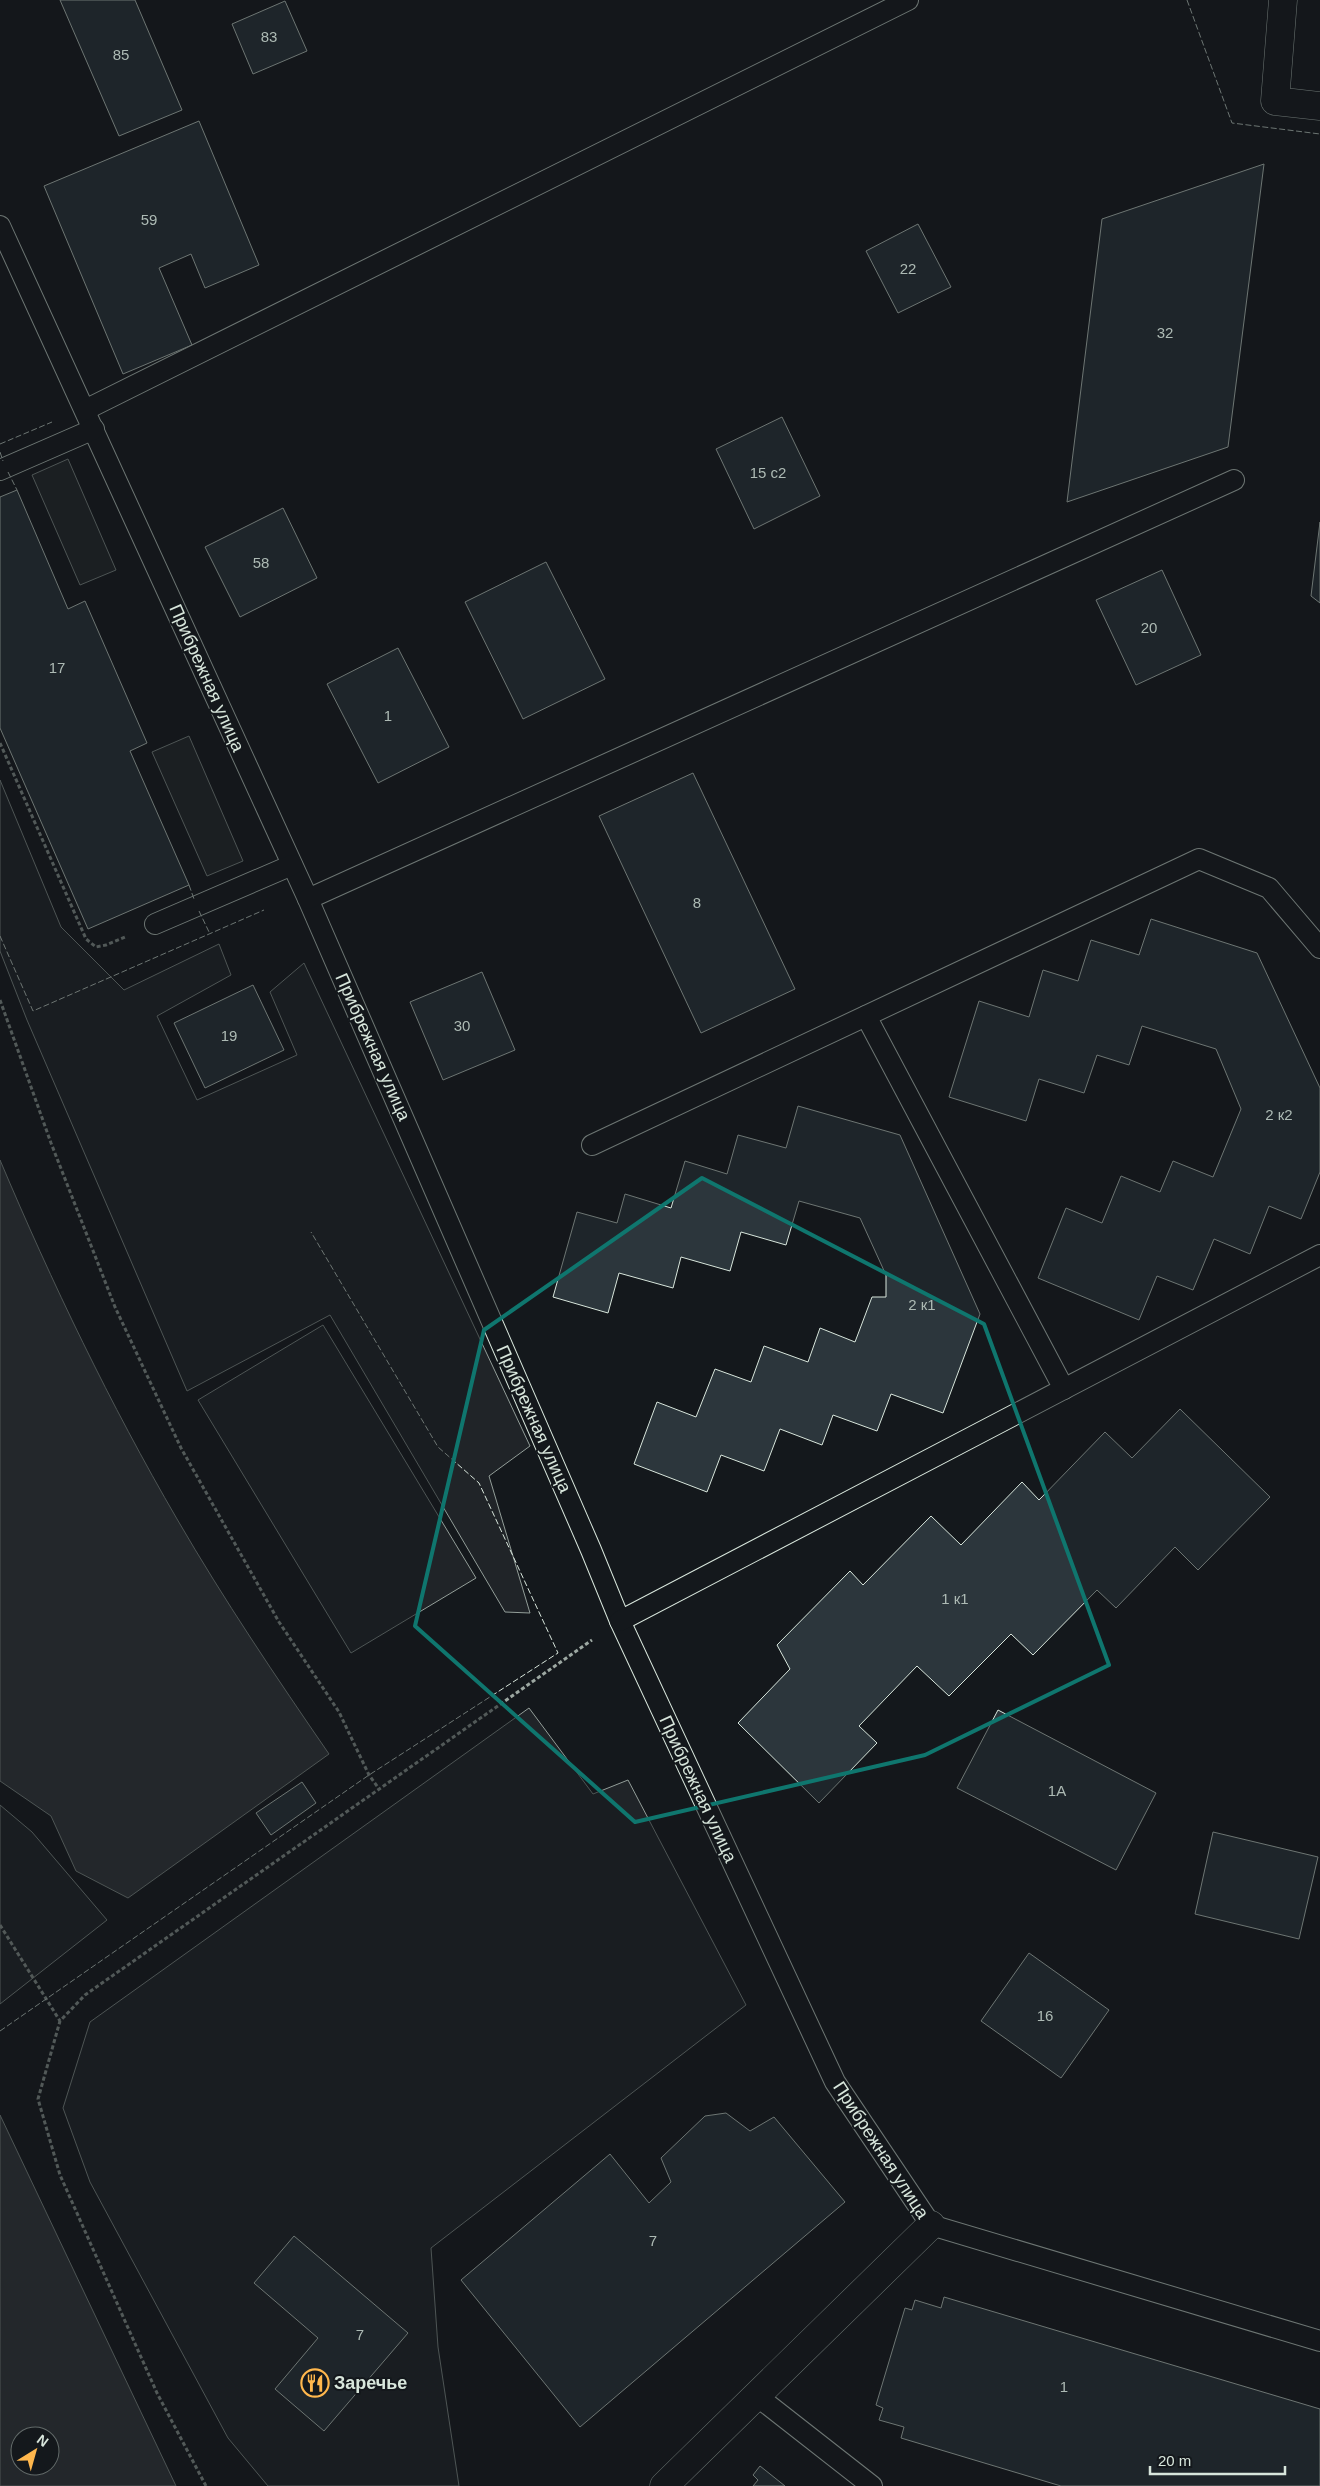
<svg xmlns="http://www.w3.org/2000/svg" width="1320" height="2486" viewBox="0 0 1320 2486" font-family="Arial,sans-serif">
<style>
.green{fill:#202428;stroke:#939e99}
.parking{fill:#24282b;stroke:#939e99}
.water{fill:#363b3e;stroke:#939e99;fill-rule:evenodd}
.building{fill:#2c363c;stroke:#d8e6dc}
.lines{fill:none;stroke-linecap:round;stroke-linejoin:round}
.service-casing{stroke:#d8e6dc;stroke-width:22}
.minor-casing{stroke:#d8e6dc;stroke-width:29}
.path{stroke:#9da8a2;stroke-width:3;stroke-dasharray:4 2.5;stroke-linecap:butt}
.service{stroke:#14181c;stroke-width:20}
.minor{stroke:#14181c;stroke-width:28}
.fence{stroke:#d8e6dc;stroke-width:1;stroke-dasharray:6 2.5;stroke-linecap:butt}
.marked{fill:none;stroke:#0f766e;stroke-width:4;stroke-linejoin:round}
.labels{text-anchor:middle;stroke-width:4;stroke-linejoin:round;paint-order:stroke}
.number-label{font-size:15px;fill:#adbab4}
.street-label{font-size:18px;fill:#d8e6dc;stroke:#14181c}
.poi-label{font-size:18px;font-weight:bold;fill:#d8e6dc;stroke:#14181c;text-anchor:start}
</style>
<rect width="100%" height="100%" fill="#14181c"/>
<g class="green">
<polygon points="0,780 61,927 124,990 219,944 231,975 157,1016 197,1100 297,1055 270,992 304,963 530,1446 489,1476 530,1613 505,1612 330,1315 187,1391 27,1020 0,951"/>
<polygon points="323,1325 476,1578 351,1653 198,1400"/>
<polygon points="529,1708 593,1794 628,1780 746,2005 431,2248 438,2347 459,2486 268,2486 228,2438 90,2182 63,2108 90,2022"/>
<polygon points="0,1805 32,1832 107,1920 0,2004"/>
</g>
<g class="parking">
<polygon points="68,459 116,570 80,585 32,475"/>
<polygon points="189,736 243,861 207,876 152,752"/>
</g>
<g class="water">
<path d="M0,1160C52,1283 110,1404 177,1519C224,1600 276,1677 329,1754L128,1898L76,1871L51,1816L0,1781Z"/>
<path d="M0,2115L176,2486H0ZM20,2436H50V2466H20Z"/>
</g>
<g class="building">
<polygon points="60,0 135,0 182,110 119,136"/>
<polygon points="285,1 307,51 253,74 232,24"/>
<polygon points="199,121 259,265 205,288 191,254 159,268 192,345 123,374 44,186"/>
<polygon points="1264,164 1228,447 1067,502 1102,219"/>
<polygon points="918,224 951,287 898,313 866,251"/>
<polygon points="782,417 820,496 754,529 716,449"/>
<polygon points="17,490 68,609 85,601 147,743 130,751 189,885 88,929 0,728 0,497"/>
<polygon points="283,508 317,578 240,617 205,547"/>
<polygon points="1320,522 1320,603 1311,596"/>
<polygon points="546,562 605,679 523,719 465,602"/>
<polygon points="1162,570 1201,655 1136,685 1096,600"/>
<polygon points="398,648 449,747 378,783 327,684"/>
<polygon points="693,773 795,989 701,1033 599,816"/>
<polygon points="1151,919 1257,953 1320,1088 1320,1172 1301,1219 1269,1206 1250,1254 1214,1239 1193,1290 1157,1276 1139,1320 1038,1278 1066,1208 1102,1223 1121,1176 1160,1192 1173,1161 1213,1177 1241,1109 1216,1049 1142,1026 1129,1065 1097,1055 1084,1093 1039,1079 1026,1121 949,1097 979,1001 1029,1017 1043,970 1078,981 1091,940 1139,955"/>
<polygon points="482,972 515,1050 443,1080 410,1002"/>
<polygon points="253,985 284,1050 205,1088 174,1023"/>
<polygon points="798,1106 900,1135 980,1314 943,1413 891,1394 877,1431 833,1415 822,1445 780,1429 764,1471 721,1455 707,1492 634,1464 657,1402 696,1417 715,1369 751,1382 764,1346 808,1362 820,1328 855,1342 872,1297 886,1297 886,1275 860,1218 799,1201 786,1245 741,1232 730,1271 681,1257 673,1288 619,1273 608,1313 553,1297 577,1212 617,1223 625,1194 671,1208 685,1161 727,1174 738,1135 786,1148"/>
<polygon points="1180,1409 1270,1497 1198,1570 1175,1547 1116,1608 1097,1590 1033,1655 1011,1634 949,1696 917,1666 859,1726 877,1743 819,1803 738,1723 790,1669 777,1645 850,1571 863,1585 931,1516 961,1545 1022,1482 1039,1500 1105,1432 1132,1458"/>
<polygon points="998,1710 1156,1793 1116,1870 957,1788"/>
<polygon points="302,1782 316,1803 271,1835 256,1813"/>
<polygon points="1213,1832 1318,1857 1299,1939 1195,1914"/>
<polygon points="1029,1953 1109,2010 1061,2078 981,2021"/>
<polygon points="726,2113 750,2131 774,2117 845,2202 580,2427 461,2280 610,2154 649,2203 671,2182 661,2158 705,2116"/>
<polygon points="294,2236 408,2333 324,2431 275,2389 318,2338 254,2283"/>
<polygon points="944,2297 1320,2409 1320,2486 1061,2486 901,2438 904,2427 879,2420 883,2408 876,2405 905,2308 912,2310 915,2300 941,2308"/>
<polygon points="760,2466 785,2486 753,2486 758,2480 753,2475"/>
</g>
<g class="lines">
<g class="service-casing">
<g id="service">
<polyline points="0,226 308,899 591,1550 620,1621 835,2082 931,2225 1320,2341"/>
<polyline points="85,410 908,0"/>
<polyline points="0,470 94,429"/>
<polyline points="308,899 1234,480"/>
<polyline points="155,924 292,865"/>
<polyline points="866,1016 1064,1389"/>
<polyline points="592,1145 1199,859 1269,888 1320,948"/>
<polyline points="620,1621 1320,1255"/>
<polyline points="757,2396 872,2486"/>
</g>
</g>
<g class="minor-casing">
<g id="minor">
<polyline points="1283,0 1275,101 1320,106"/>
<polyline points="664,2486 931,2225"/>
</g>
</g>
<g class="path">
<polyline points="0,743 86,939 96,947 106,945 125,937"/>
<polyline points="0,1000 51,1143 115,1307 181,1448 279,1622 339,1712 369,1775 379,1789"/>
<polyline points="0,1925 60,2021"/>
<polyline points="206,2486 157,2393 60,2175 38,2099 60,2021 85,1995 592,1640"/>
</g>
<use href="#service" class="service"/>
<use href="#minor" class="minor"/>
<g class="fence">
<polyline points="1187,0 1232,123 1320,134"/>
<polyline points="0,444 52,422"/>
<polyline points="0,452 3,461"/>
<polyline points="8,472 17,490"/>
<polyline points="189,885 194,899"/>
<polyline points="199,911 210,934"/>
<polyline points="0,936 33,1011 264,910"/>
<polyline points="0,2031 369,1775 558,1653 479,1483 438,1447 311,1232"/>
</g>
</g>
<path d="M0 0H1320V2486H0ZM702,1178L984,1324L1109,1665L925,1755L635,1822L415,1626L484,1330Z" fill="#14181c" fill-opacity=".55" fill-rule="evenodd"/>
<path class="marked" d="M702,1178L984,1324L1109,1665L925,1755L635,1822L415,1626L484,1330Z"/>
<defs>
<g id="restaurant-ring" transform="scale(1.4375)"><circle r="9.5" fill="#14181c" stroke="#ffb74d" stroke-width="1.5"/><path d="M-5-6h1v4h1v-4h1v4h1v-4h1v5L-1.5 .5V6h-2V.5L-5-1ZM5-6V6H3V1.5H1.5Q1.5-4 5-6Z" fill="#ffb74d"/></g>
</defs>
<g fill-rule="evenodd">
<use href="#restaurant-ring" x="315" y="2383"/>
</g>
<g class="labels">
<g class="number-label">
<text x="269" y="42">83</text>
<text x="121" y="60">85</text>
<text x="149" y="225">59</text>
<text x="908" y="274">22</text>
<text x="1165" y="338">32</text>
<text x="768" y="478">15 с2</text>
<text x="261" y="568">58</text>
<text x="1149" y="633">20</text>
<text x="57" y="673">17</text>
<text x="388" y="721">1</text>
<text x="697" y="908">8</text>
<text x="462" y="1031">30</text>
<text x="229" y="1041">19</text>
<text x="1279" y="1120">2 к2</text>
<text x="922" y="1310">2 к1</text>
<text x="955" y="1604">1 к1</text>
<text x="1057" y="1796">1А</text>
<text x="1045" y="2021">16</text>
<text x="653" y="2246">7</text>
<text x="360" y="2340">7</text>
<text x="1064" y="2392">1</text>
</g>
<g class="street-label">
<text transform="translate(207 678) rotate(66)" y="6">Прибрежная улица</text>
<text transform="translate(373 1047) rotate(66)" y="6">Прибрежная улица</text>
<text transform="translate(534 1419) rotate(66)" y="6">Прибрежная улица</text>
<text transform="translate(698 1789) rotate(65)" y="6">Прибрежная улица</text>
<text transform="translate(881 2150) rotate(57)" y="6">Прибрежная улица</text>
</g>
<g class="poi-label">
<text x="334" y="2389">Заречье</text>
</g>
</g>
<g transform="translate(35 2451) rotate(37)"><circle r="24" fill="#14181c" stroke="#626a69"/>
<path d="M0-4L9 19L0 12L-9 19Z" fill="#ffb74d"/>
<text y="-8" font-size="14" font-weight="bold" text-anchor="middle" fill="#d8e6dc">N</text>
</g>
<path d="M1150 2466v8h135v-8" fill="none" stroke="#d8e6dc" stroke-width="2.5"/>
<text x="1158" y="2466" font-size="15" fill="#d8e6dc" stroke="#14181c" stroke-width="4" paint-order="stroke">20 m</text>
</svg>
